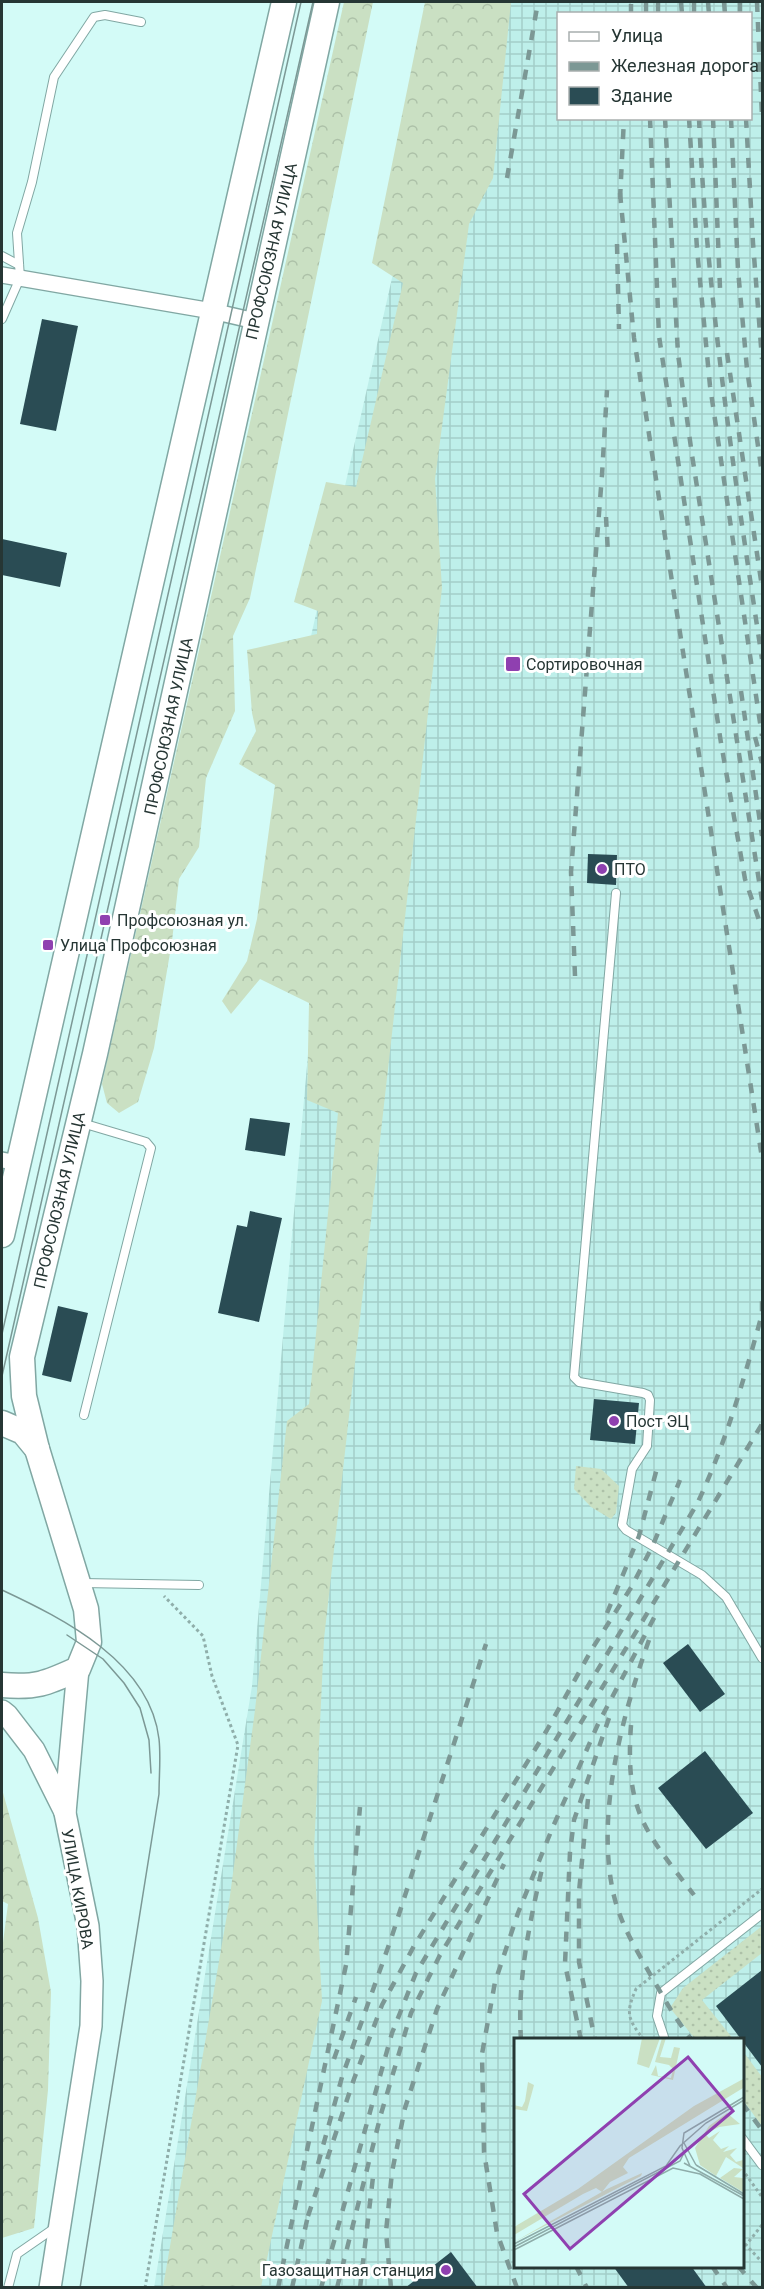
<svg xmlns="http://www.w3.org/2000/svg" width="764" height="2289" viewBox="0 0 764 2289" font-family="Roboto,sans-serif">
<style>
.industrial{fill:url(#industrial-grid);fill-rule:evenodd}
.grass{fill:url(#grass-dots)}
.forest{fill:url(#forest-crowns)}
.building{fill:#2a4c54}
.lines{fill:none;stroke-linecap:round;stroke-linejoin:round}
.service-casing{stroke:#81a7a3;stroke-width:10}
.minor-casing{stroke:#81a7a3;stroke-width:18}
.secondary-casing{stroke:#81a7a3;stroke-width:24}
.primary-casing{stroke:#81a7a3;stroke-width:27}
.path{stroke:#8faeaa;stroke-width:3;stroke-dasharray:3 3;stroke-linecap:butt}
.service{stroke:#fff;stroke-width:8}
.minor{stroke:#fff;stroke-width:15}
.secondary{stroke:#fff;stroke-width:21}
.primary{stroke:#fff;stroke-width:24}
.tram{stroke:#7c9895;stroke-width:1.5}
.rail{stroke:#7c9895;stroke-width:4.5;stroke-dasharray:10 10;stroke-linecap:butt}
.poi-dot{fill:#8f40b0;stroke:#fff;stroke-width:2}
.labels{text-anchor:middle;stroke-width:6;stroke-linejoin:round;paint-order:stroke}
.street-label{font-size:16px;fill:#263634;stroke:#fff}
.poi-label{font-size:16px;fill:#263634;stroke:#fff;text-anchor:start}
.inset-road{fill:none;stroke:#8eaca9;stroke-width:1.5}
.view{fill:#8f40b0;fill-opacity:0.15;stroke:#8f40b0;stroke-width:3}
.inset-edge{fill:none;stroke:#263634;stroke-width:3}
</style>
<defs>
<pattern id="industrial-grid" width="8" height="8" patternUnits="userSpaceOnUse" patternTransform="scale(1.5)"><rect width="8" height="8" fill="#beefea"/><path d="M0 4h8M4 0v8" fill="none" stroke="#a3cec9"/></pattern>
<pattern id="grass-dots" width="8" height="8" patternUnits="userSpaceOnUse" patternTransform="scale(1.5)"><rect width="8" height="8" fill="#cae0c3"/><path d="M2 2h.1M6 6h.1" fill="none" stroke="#adc1a8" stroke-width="1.8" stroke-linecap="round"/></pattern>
<pattern id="forest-crowns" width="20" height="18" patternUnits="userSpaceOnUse" patternTransform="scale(1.5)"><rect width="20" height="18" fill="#cae0c3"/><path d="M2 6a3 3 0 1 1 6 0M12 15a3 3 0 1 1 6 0" fill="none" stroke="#adc1a8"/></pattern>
</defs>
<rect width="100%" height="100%" fill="#d3fbf7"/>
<path class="industrial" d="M434,2H762V2287L154,2288L252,1686L313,998L285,751L416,172ZM558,14H750V118H558ZM515,2040H742V2266H515Z"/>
<g class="grass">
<polygon points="576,1466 601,1469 619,1486 616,1513 611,1519 591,1507 574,1489"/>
<polygon points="762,1926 762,1953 702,2000 734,2040 696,2040 670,2008 683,1988"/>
<polygon points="742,2050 762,2077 762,2126 742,2099"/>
</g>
<g class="forest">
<polygon points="344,2 373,2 250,598 233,636 235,711 206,778 199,847 179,879 172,941 154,1048 138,1102 119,1113 107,1103 102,1084"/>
<polygon points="425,2 511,2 493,178 469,224 435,479 442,588 324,1639 314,1851 322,2001 261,2287 163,2287 229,1903 255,1710 287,1421 309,1404 338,1113 307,1100 309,1003 260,979 231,1014 222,1001 247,961 257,919 275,785 239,764 256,731 252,713 247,650 317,634 318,611 294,602 326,482 356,487 403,283 372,263"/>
<polygon points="2,1789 38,1918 51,1992 48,2090 34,2228 2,2238 2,1950 8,1904 2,1901"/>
</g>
<g class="building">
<polygon points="42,319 78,326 56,431 20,424"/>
<polygon points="2,539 67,553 60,587 2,575"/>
<polygon points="588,854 617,855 616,885 587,883"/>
<polygon points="250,1118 290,1123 285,1156 245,1150"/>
<polygon points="250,1211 282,1218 259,1322 218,1313 237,1225 247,1227"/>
<polygon points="58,1306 88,1313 71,1382 42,1375"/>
<polygon points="594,1399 639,1403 635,1444 590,1440"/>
<polygon points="688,1644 725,1694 700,1712 663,1663"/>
<polygon points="705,1751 753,1813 706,1849 658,1788"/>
<polygon points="762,1970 762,2067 716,2006"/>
<polygon points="451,2252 478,2288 405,2288"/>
<polygon points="613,2266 691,2266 707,2288 629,2288"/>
</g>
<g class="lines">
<g class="service-casing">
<g id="service">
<polyline points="2,256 19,265"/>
<polyline points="2,319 20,278 17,233 32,182 54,77 94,17 105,15 141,22"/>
<polyline points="616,893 574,1377 579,1382 643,1393 648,1395 650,1400 647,1446 632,1469 622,1525 626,1530 702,1575 726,1597 762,1658"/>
<polyline points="82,1123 146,1142 151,1148 84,1415"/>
<polyline points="82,1583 199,1585"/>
<polyline points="665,2040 657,2016 661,1993 762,1914"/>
<polyline points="742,2138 762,2165"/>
<polyline points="8,2288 17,2254 56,2227"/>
</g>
</g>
<g class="minor-casing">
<g id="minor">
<polyline points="2,275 212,311 255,321"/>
<polyline points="2,1160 18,1163"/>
</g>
</g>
<g class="secondary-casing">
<g id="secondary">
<polyline points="2,1711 7,1715 34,1750 65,1812"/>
<polyline points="50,2288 91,2026 92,1981 88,1926 65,1813 78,1669"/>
</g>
</g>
<g class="primary-casing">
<g id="primary">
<polyline points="2,1235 284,2"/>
<polyline points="2,1423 23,1432 37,1449"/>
<path d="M2,1685C37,1688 47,1683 78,1669L89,1642L86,1609L37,1449L24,1396L22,1357L95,1054L327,2"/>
</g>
</g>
<g class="path">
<path d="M644,2040C628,2019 625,2014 636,1989L762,1889"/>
<polyline points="742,2169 762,2197"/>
<polyline points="762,2225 746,2245 762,2262"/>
<polyline points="145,2288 238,1745 212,1676 203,1636 164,1596"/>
</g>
<use href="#service" class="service"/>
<use href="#minor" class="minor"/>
<use href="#secondary" class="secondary"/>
<use href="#primary" class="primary"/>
<g class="tram">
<polyline points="2,1334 301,2"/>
<polyline points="2,1376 313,2"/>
<path d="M2,1590C64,1619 150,1662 159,1739C161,1757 159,1776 159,1794L80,2288"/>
<polyline points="67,1635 103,1659 124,1683 140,1708 149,1740 151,1773"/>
</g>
<g class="rail">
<polyline points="646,2 646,14"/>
<polyline points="658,2 658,14"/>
<polyline points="681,2 682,14"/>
<polyline points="694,2 694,14"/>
<polyline points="708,2 709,14"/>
<polyline points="724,2 725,14"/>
<polyline points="740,2 740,14"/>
<polyline points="757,2 762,116"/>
<polyline points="631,14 631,2"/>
<polyline points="650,118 659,336 721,743 745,879 762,929"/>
<polyline points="665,118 678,354 692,455 762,900"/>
<polyline points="689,118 697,249 710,386 762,736"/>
<path d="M699,118C707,300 735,479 762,659"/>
<polyline points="713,118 720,288"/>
<polyline points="731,118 738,270 747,369 762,474"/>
<polyline points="746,118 753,243 762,359"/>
<polyline points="507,178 538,2"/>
<polyline points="620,193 634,338 762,1158"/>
<polyline points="620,199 624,118"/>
<polyline points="617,244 619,329"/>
<polyline points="727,353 762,587"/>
<polyline points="606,517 608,554"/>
<polyline points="741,691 762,836"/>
<polyline points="755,737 762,763"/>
<polyline points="575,976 571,872 602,475 607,390"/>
<polyline points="607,1613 639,1536 657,1468"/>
<path d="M649,1640C622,1716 595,1816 614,1896C621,1925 636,1949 650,1974C664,1998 675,2019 692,2040"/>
<path d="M631,1725C625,1811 644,1830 694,1895"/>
<polyline points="588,1799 579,1892 579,1962 595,2040"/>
<path d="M521,2040C517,1982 529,1925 542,1869"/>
<polyline points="581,2040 565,1964 570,1852 574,1820 609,1718"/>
<polyline points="334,2059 356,1997"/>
<polyline points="742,2103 762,2130"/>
<polyline points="318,2164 342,2077 391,1939 486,1644"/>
<polyline points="308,2216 354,2079 382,2005 414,1946 547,1730 592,1649 632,1586 653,1545 680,1480"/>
<polyline points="576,2266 587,2288"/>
<polyline points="712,2266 727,2288"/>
<polyline points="738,2266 757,2288"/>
<polyline points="278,2288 346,1965 360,1807"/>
<polyline points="292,2288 309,2211"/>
<path d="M321,2288L392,2033L416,1973L697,1504C726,1443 744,1379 762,1314V1301"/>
<polyline points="337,2288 381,2114 411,2013 440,1955 762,1424"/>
<polyline points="360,2288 373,2177"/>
<polyline points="391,2288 386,2232 392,2172 405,2108 437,2009 504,1864"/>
<polyline points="517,2288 497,2233 484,2152 482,2054 495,1982 518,1913 552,1829 598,1724 656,1614"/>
</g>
</g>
<g class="poi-dot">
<rect x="505" y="656" width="16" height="16" rx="3"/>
<circle cx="602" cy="869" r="6"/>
<rect x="99" y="914" width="12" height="12" rx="3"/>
<rect x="42" y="939" width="12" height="12" rx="3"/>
<circle cx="614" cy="1421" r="6"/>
<circle cx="446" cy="2270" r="6"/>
</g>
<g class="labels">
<g class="street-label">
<text transform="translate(271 251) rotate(-77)" y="6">ПРОФСОЮЗНАЯ УЛИЦА</text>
<text transform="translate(168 726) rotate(-78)" y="6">ПРОФСОЮЗНАЯ УЛИЦА</text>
<text transform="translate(59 1200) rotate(-77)" y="6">ПРОФСОЮЗНАЯ УЛИЦА</text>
<text transform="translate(78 1889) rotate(80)" y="6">УЛИЦА КИРОВА</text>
</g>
<g class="poi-label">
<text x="526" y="670">Сортировочная</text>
<text x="614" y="875">ПТО</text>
<text x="117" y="926">Профсоюзная ул.</text>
<text x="60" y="951">Улица Профсоюзная</text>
<text x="626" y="1427">Пост ЭЦ</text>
<text x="434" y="2276" text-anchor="end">Газозащитная станция</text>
</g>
</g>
<g transform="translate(514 2038)">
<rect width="230" height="230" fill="#d3fbf7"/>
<path d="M128,0H146L135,30L123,26ZM148,0H152L146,19L157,20L160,9L166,10L159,42L137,37L142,27L144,38L157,40L159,31L155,27L141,24Z" fill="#cae0c3"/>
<path d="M229,41V50L115,120L109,129L114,135L96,144L88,154L82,150L69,156L0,197V189L64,151L180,68ZM14,44L20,47L13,73L0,71V67L8,69L11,63ZM213,75L226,86L205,89L191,96L195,100L206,93L199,102L207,111L215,108L209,114L223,110L216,117L222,124L229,122V130L212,119L202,138L186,127L181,110L195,88ZM220,130L229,131L220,139L229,140V154L206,140ZM128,135L127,138L0,204L93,151Z" fill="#cae0c3"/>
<path class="inset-road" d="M170,105L182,127M170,125L230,158M182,127L230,156M176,128L168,110L170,95L230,59M0,206L152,128L166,108L192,85L230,62M0,209L166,123L170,115M0,212L159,130L186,136L230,161"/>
<path class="view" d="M174,19L219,73L56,211L10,156Z"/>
<rect width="230" height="230" class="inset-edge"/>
</g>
<rect width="764" height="2289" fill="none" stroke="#263634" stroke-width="6"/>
<rect x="557" y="12" width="195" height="108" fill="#ffffff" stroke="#a8afae" stroke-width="1.5"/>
<rect x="569" y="32" width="30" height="9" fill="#ffffff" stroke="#a8afae" stroke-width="1.5"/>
<text x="611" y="42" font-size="18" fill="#263634">Улица</text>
<rect x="569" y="62" width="30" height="9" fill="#7c9895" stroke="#a8afae" stroke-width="1.5"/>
<text x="611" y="72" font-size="18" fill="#263634">Железная дорога</text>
<rect x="569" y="87" width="30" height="18" fill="#2a4c54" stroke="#a8afae" stroke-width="1.5"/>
<text x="611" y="102" font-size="18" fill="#263634">Здание</text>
</svg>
